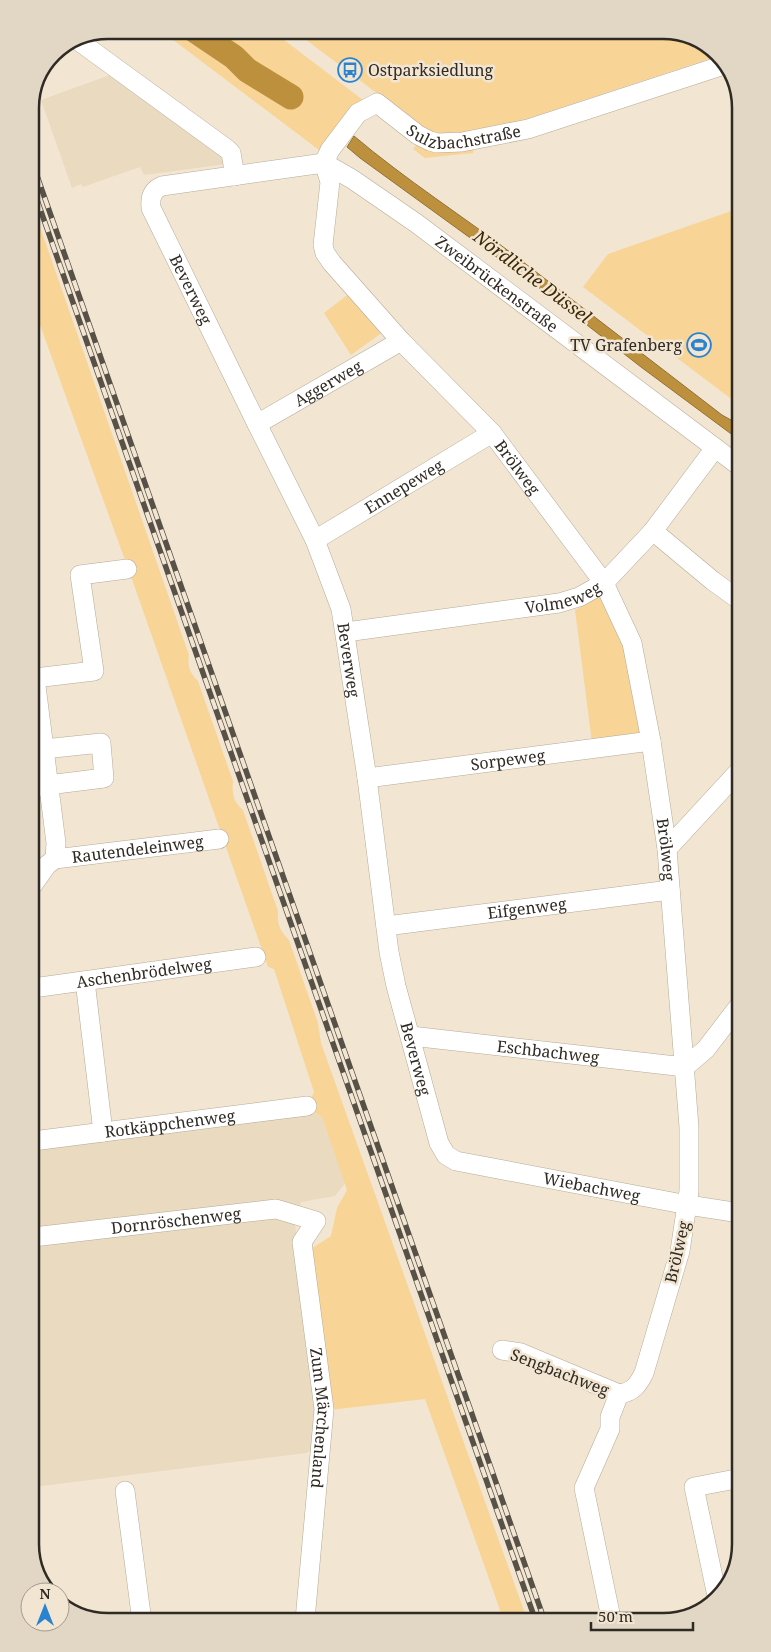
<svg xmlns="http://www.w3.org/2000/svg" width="771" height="1652" viewBox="0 0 771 1652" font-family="'Noto Serif',serif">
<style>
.built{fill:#e9dac0}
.green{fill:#f8d497}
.water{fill:#bd903d;stroke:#927135}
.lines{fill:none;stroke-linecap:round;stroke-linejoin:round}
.river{stroke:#bd903d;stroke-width:25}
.minor-casing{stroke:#b5aa97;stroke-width:20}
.minor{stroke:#fff;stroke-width:19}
.rail-casing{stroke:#575147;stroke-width:5.5}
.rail{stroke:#f2e6d3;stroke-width:4;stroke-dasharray:11;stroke-linecap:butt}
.labels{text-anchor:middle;stroke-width:5;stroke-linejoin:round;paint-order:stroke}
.poi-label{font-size:16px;fill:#2f2a23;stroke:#f2e6d3;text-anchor:start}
.street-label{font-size:16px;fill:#2f2a23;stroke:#f2e6d3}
.water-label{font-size:18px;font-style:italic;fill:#3c2904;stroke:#f2e6d3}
.rim{fill:none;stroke:#2f2a23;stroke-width:2.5}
</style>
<rect width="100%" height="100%" fill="#f2e6d3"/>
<g class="built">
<polygon points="110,75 222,156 227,164 144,175 140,167 83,187 81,184 72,188 41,100"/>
<polygon points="312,1112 322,1117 345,1183 335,1196 301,1202 295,1224 317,1416 314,1450 306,1453 34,1487 33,1143"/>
</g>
<g class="green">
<polygon points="160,30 271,30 363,100 364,103 323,153"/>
<polygon points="293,30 668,30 711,46 718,56 505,126 448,135 435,134 419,125"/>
<polygon points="418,143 451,151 474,149 473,153 425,158 413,149"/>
<path d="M30,198L189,655C187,666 190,673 198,681L233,781C232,794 233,801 243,810L278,911C277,924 280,931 289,940L318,1023L321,1043L527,1619H503L487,1573L425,1399L330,1410L311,1249L331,1236L337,1208L347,1190L322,1117L307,1108L314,1092L274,969L268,967L134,585L31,300Z"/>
<polygon points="737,209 738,404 583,287 608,254"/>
<polygon points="350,293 383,332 351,355 324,313"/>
<polygon points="604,594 625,634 641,734 592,743 575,610"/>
</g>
<path class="water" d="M354,136C406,180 464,217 518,258C586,310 654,363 722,415L738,424V439L641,367L542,290L360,158L347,147Z"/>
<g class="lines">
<polyline class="river" points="194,30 234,57 247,70 291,97"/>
<g class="minor-casing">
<g id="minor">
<polyline points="80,42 227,149 231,153 235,176"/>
<path id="s1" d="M324,163L162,186C152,190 150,198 151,208L257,424L315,540L341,609L367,778L389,952L396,986L439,1143L446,1155L456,1161L688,1205L740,1213"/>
<path id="s2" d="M324,163L330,182L323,245L325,253L332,263L401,341L492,433L604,583L632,643L651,741L667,849L689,1127V1191L680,1251L644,1373C638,1385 633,1392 619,1394L521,1353L502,1350"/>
<path id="s3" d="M324,163L352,179L416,223L738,465"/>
<path id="s4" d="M324,163L330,150L358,113L377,103L418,135L430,141L437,143L462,142L528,129L724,65"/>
<path id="s5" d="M257,424L401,341"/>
<polyline points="653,531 713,581 738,599"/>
<path id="s6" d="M315,540L492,433"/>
<path id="s7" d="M346,632L559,603L579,597L604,583L653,531L715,448"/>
<path id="s8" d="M367,778L651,741"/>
<polyline points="32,787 104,778 101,743 44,749"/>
<polyline points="667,849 739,771"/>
<polyline points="55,859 56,843 35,678 94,671 80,575 127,569"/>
<path id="s9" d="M32,886L47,865L55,859L219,839"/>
<path id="s10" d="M386,926L670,890"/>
<polyline points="85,981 103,1132"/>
<path id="s11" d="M33,988L256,957"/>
<path id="s12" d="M411,1036L685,1067L706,1049L739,1006"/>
<path id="s13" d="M33,1141L307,1106"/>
<path id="s14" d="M33,1237L276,1209L316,1221L302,1242L324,1409L305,1620"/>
<polyline points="125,1491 142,1622"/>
<polyline points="717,1596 694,1487 741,1478"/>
<polyline points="611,1618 584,1488 610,1429 610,1417 619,1394"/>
</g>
</g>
<use href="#minor" class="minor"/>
<g class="rail-casing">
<g id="rail">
<polyline points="30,156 544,1619"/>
<polyline points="30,180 535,1619"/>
</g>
</g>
<use href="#rail" class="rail"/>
</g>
<defs>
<g id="bus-ring" transform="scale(1.25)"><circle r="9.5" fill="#f2e6d3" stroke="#2983d0" stroke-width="1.5"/><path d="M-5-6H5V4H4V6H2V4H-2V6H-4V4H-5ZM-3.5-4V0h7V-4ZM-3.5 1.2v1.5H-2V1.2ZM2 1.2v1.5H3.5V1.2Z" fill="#2983d0"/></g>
<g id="stadium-ring" transform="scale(1.25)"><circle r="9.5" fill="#f2e6d3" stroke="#2983d0" stroke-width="1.5"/><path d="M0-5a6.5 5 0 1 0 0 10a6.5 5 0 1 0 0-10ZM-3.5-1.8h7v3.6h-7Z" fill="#2983d0"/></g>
</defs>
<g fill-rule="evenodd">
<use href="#bus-ring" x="350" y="70"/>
<use href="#stadium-ring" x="699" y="345"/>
</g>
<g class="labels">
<g class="poi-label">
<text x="368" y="76">Ostparksiedlung</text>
<text x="682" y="351" text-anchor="end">TV Grafenberg</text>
</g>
<g class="street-label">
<text dy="6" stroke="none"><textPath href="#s4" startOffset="181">Sulzbachstraße</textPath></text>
<text dy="6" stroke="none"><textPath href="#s3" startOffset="211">Zweibrückenstraße</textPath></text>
<text dy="6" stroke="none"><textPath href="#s1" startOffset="281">Beverweg</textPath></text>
<text dy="6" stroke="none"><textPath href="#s5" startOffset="82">Aggerweg</textPath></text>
<text dy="6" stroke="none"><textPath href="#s2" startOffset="380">Brölweg</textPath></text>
<text dy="6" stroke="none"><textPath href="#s6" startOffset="104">Ennepeweg</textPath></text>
<text dy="6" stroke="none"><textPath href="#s7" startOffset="220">Volmeweg</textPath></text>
<text dy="6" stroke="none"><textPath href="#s1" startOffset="686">Beverweg</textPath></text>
<text dy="6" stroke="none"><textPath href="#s8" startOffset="142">Sorpeweg</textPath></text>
<text dy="6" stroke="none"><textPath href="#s9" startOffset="119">Rautendeleinweg</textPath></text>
<text dy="6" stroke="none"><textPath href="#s2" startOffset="800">Brölweg</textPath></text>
<text dy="6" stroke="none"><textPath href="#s10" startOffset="142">Eifgenweg</textPath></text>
<text dy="6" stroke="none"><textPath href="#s11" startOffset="112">Aschenbrödelweg</textPath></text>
<text dy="6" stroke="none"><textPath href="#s12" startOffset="138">Eschbachweg</textPath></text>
<text dy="6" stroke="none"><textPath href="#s1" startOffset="1091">Beverweg</textPath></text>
<text dy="6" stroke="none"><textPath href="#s13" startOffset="138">Rotkäppchenweg</textPath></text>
<text dy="6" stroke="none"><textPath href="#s1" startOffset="1342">Wiebachweg</textPath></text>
<text dy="6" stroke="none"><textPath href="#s14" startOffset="144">Dornröschenweg</textPath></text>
<text transform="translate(677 1252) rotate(-77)" y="6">Brölweg</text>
<text transform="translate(560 1372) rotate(21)" y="6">Sengbachweg</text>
<text dy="6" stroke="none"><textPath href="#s14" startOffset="489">Zum Märchenland</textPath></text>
</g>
<g class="water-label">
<text transform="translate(532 277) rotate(37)" y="6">Nördliche Düssel</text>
</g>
</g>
<path d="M0 0H771V1652H0ZM108 39H663A69 69 0 0 1 732 108V1544A69 69 0 0 1 663 1613H108A69 69 0 0 1 39 1544V108A69 69 0 0 1 108 39Z" fill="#e2d7c5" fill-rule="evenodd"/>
<path class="rim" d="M108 39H663A69 69 0 0 1 732 108V1544A69 69 0 0 1 663 1613H108A69 69 0 0 1 39 1544V108A69 69 0 0 1 108 39Z"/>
<g transform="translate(45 1607)"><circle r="24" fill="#f2e6d3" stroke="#a49b8d"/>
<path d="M0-4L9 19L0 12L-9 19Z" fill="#2983d0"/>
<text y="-8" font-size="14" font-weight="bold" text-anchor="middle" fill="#2f2a23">N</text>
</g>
<path d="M591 1622v8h102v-8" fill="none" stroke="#2f2a23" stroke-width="2.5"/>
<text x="598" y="1622" font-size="15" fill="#2f2a23" stroke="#f2e6d3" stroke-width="4" paint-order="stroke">50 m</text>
</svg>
